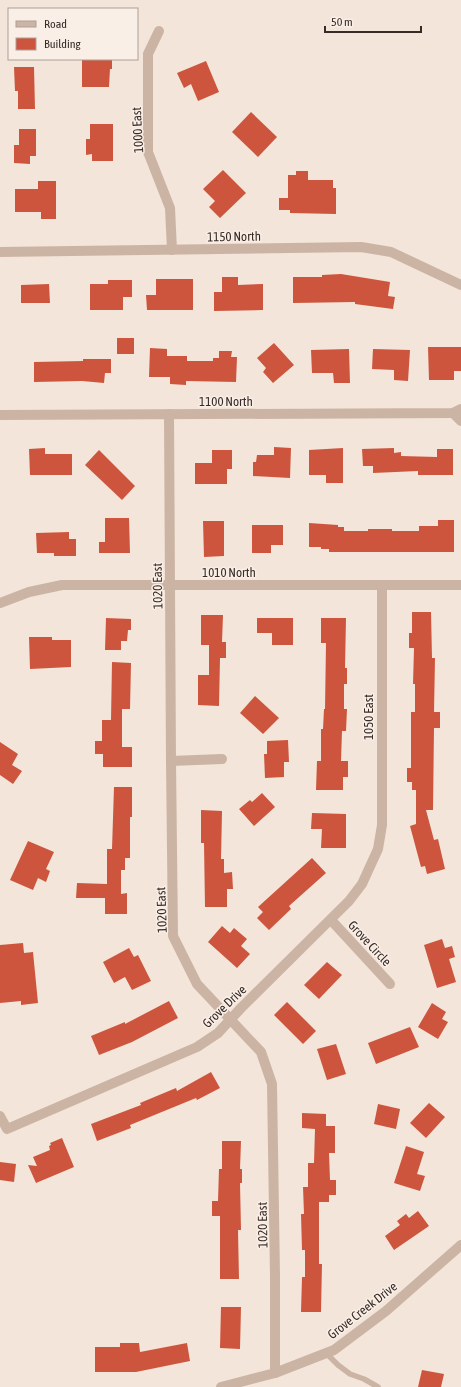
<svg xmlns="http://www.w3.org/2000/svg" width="461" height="1387" viewBox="0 0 461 1387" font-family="'Asap Condensed',sans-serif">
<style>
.building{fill:#cd553d}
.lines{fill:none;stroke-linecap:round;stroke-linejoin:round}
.service{stroke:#ccb4a5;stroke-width:5.5}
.minor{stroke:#ccb4a5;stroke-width:10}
.tertiary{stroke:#ccb4a5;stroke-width:10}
.labels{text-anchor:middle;stroke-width:3;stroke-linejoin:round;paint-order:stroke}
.street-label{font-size:13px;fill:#372a27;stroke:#faefe6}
</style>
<rect width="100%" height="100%" fill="#f3e5d9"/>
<g class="building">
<polygon points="82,59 112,59 112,69 110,69 109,87 82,87"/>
<polygon points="206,61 219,92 198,101 191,84 184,88 177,73"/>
<polygon points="14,67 34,67 35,109 18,109 18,91 15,91"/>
<polygon points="251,112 277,137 258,157 232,132"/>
<polygon points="90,124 113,124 113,161 92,161 92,154 86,155 86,139 90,139"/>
<polygon points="19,129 36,129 36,156 30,156 30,164 14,163 14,145 19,145"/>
<polygon points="223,170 246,193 220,218 209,207 215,201 203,189"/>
<polygon points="296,171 308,171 308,180 333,180 333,188 336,188 336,214 290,213 290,210 279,210 279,198 288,198 288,175 296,175"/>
<polygon points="38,181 56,181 56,219 41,219 41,212 15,212 15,189 38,189"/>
<polygon points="341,274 390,282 388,296 395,297 393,309 355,304 355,302 293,303 293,277 322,277 322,275"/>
<polygon points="222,277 238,277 238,285 263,284 263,310 214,311 214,292 222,292"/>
<polygon points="156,279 193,279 193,310 147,310 146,295 156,295"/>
<polygon points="108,280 132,280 132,297 123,297 123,310 90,310 90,284 108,284"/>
<polygon points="49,284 50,303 21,303 21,285"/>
<rect x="117" y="338" width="17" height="16"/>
<polygon points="274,343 294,365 273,383 263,372 266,368 257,358"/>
<polygon points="428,347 461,347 461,371 454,371 454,380 429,380"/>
<polygon points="150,348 167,349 167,356 187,356 187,361 213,361 213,358 219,358 219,351 232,351 231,357 237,357 236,382 186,381 186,385 170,384 170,377 149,377"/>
<polygon points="349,349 350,383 334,383 333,373 312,373 311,350"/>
<polygon points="373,349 410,350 408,381 394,380 394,370 372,369"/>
<polygon points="83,359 111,359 111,373 105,373 104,383 82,381 34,382 34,362 83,361"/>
<polygon points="274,447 291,448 290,478 253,476 253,462 256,462 257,455 274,455"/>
<polygon points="45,448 45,454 72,454 72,475 30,475 29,449"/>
<polygon points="343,448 343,483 326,483 326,475 309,475 309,450"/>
<polygon points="394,448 394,453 401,452 401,456 437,457 437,449 453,449 453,475 418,475 418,471 373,473 373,466 363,466 362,449"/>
<polygon points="99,450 135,486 122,500 85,465"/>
<polygon points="212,450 232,450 232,469 227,469 227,484 195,484 195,463 212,463"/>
<polygon points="105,518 129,518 130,553 99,553 99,542 105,542"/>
<polygon points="438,520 454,520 454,552 329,552 329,549 321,549 321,547 309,547 309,523 338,525 338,527 344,527 344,531 368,531 368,529 392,529 392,531 419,531 419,526 438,526"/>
<polygon points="203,521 224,521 224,556 204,557"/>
<polygon points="252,525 283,525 283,545 271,545 271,553 252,553"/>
<polygon points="69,532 69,539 76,539 76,556 54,556 54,553 37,553 36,533"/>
<polygon points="412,612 431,612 432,658 435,658 434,712 440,712 440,728 434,728 433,810 426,810 434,840 438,839 445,869 427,874 425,866 421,867 410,826 416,824 416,790 412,790 412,782 407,782 407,768 411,768 411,712 415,712 415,684 413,684 414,648 409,648 409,633 412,633"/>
<polygon points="201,615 223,615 222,642 226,642 226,658 220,658 219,706 198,705 198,675 209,675 209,645 201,645"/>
<polygon points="106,618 131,619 131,630 128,630 127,641 121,641 121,650 105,650"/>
<polygon points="257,618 293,618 293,645 272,645 272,633 257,633"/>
<polygon points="321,618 346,618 345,668 347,668 347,684 344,684 344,709 347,709 346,731 342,731 341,761 348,761 348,777 343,777 343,790 316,790 317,761 321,761 321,729 323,729 324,709 325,709 326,643 321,643"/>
<polygon points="29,637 52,637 52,640 71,640 71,667 30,669"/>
<polygon points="112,662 131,663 130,709 122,709 122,747 132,747 132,767 103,767 103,754 95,754 95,741 102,741 102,720 111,720"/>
<polygon points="255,696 279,718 263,734 240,713"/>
<polygon points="288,740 289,762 284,762 284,777 265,778 264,754 267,754 267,741"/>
<polygon points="0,742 18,754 12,765 22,771 13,784 0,775"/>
<polygon points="114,787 132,787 132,817 130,817 130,858 125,858 125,870 121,870 121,894 127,893 127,914 105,914 105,898 76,898 77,883 107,884 107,849 112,849"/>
<polygon points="262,793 275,807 254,826 239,809 250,800 252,802"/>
<polygon points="201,810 222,811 221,859 224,859 224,873 232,872 233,889 227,889 227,907 205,907 204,843 201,843"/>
<polygon points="312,813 346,814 346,848 321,848 322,829 311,829"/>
<polygon points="28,841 54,852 46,869 50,871 46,882 38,878 33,890 10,880"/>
<polygon points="312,858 326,873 289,906 291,909 269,930 257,918 263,912 258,907"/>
<polygon points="222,926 230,933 234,928 247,939 241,946 250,954 237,968 208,942"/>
<polygon points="442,939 445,948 452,946 455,957 449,959 456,982 437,988 424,945"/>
<polygon points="23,943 24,953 33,952 38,1003 21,1005 21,1001 0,1003 0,945"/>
<polygon points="129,948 134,957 138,955 151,981 132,990 125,977 114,983 103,962"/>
<polygon points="327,962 342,975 319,999 304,985"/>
<polygon points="169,1001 178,1018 132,1042 99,1055 91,1036 125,1022 125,1024"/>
<polygon points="287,1002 316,1031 303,1044 274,1015"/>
<polygon points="432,1003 446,1012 442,1019 448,1022 438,1039 418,1027"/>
<polygon points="410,1027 419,1047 376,1064 368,1043"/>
<polygon points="336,1044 346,1074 327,1080 317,1049"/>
<polygon points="211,1072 220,1088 197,1100 196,1098 130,1125 131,1128 97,1141 91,1124 141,1105 140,1103 176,1088 177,1091"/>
<polygon points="429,1103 445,1117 426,1138 410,1123"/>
<polygon points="378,1104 400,1109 396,1129 374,1124"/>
<polygon points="302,1113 326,1114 326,1126 335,1126 335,1153 329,1153 330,1180 336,1180 336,1195 329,1195 329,1202 319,1202 319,1264 322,1264 321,1312 301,1312 302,1277 305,1277 305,1250 302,1250 301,1214 304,1214 303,1187 308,1187 308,1163 314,1163 315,1129 302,1128"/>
<polygon points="62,1138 74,1167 36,1183 28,1165 37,1166 33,1157 50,1150 49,1146 51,1145 50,1143"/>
<polygon points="222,1141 241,1141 240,1169 242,1169 242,1183 240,1183 241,1230 238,1230 239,1279 220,1279 220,1216 212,1216 212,1201 218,1201 219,1169 222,1169"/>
<polygon points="406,1146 424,1152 417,1174 425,1176 420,1191 394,1183"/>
<polygon points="0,1162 16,1164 14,1182 0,1180"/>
<polygon points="418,1211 429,1226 394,1250 385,1236 400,1225 397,1221 406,1214 409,1218"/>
<polygon points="221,1307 241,1307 240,1349 220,1348"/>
<polygon points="120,1343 139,1343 140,1352 187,1343 190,1361 136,1372 95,1372 95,1347 120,1347"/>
<polygon points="422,1370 444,1374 441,1387 418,1387"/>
</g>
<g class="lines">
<polyline class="service" points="326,1353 338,1365 350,1374 364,1379 378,1387"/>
<g class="minor">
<polyline points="159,31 148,54 148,152 170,208 172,250"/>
<polyline points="0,252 361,247 391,252 461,285"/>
<polyline points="169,414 171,761 173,936 197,984 261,1052 272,1084 275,1275 275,1373"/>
<polyline points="0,603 29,592 62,585 461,585"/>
<polyline points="171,761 222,759"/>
<polyline points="331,920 390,984"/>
<polyline points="0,1116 7,1129 197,1047 218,1033 241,1008 349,901 362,884 378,849 382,825 382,585"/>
</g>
<g class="tertiary">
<polyline points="453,413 461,421"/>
<polyline points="0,415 453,413 461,409"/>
<polyline points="221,1387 275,1373 334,1350 386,1311 461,1245"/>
</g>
</g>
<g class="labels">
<g class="street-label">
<text transform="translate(137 130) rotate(-93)" y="5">1000 East</text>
<text transform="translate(234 236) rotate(-1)" y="5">1150 North</text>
<text x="226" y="406">1100 North</text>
<text x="229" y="577">1010 North</text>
<text transform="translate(157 586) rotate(-91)" y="5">1020 East</text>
<text transform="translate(368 717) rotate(-90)" y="5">1050 East</text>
<text transform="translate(161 910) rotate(-92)" y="5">1020 East</text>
<text transform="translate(370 943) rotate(47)" y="5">Grove Circle</text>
<text transform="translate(224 1006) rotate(-44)" y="5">Grove Drive</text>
<text transform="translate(262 1225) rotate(-91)" y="5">1020 East</text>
<text transform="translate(362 1310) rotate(-38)" y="5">Grove Creek Drive</text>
</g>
</g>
<rect x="8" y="8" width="130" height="52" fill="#faefe6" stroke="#aca09a"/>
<rect x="16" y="21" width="20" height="6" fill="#ccb4a5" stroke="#aca09a"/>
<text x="44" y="28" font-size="12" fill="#372a27">Road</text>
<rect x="16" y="38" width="20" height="12" fill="#cd553d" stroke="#aca09a"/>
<text x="44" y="48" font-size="12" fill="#372a27">Building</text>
<path d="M325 26v6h96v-6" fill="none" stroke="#372a27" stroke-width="2"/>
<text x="331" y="26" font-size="12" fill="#372a27" stroke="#faefe6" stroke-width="3" paint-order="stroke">50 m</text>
</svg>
